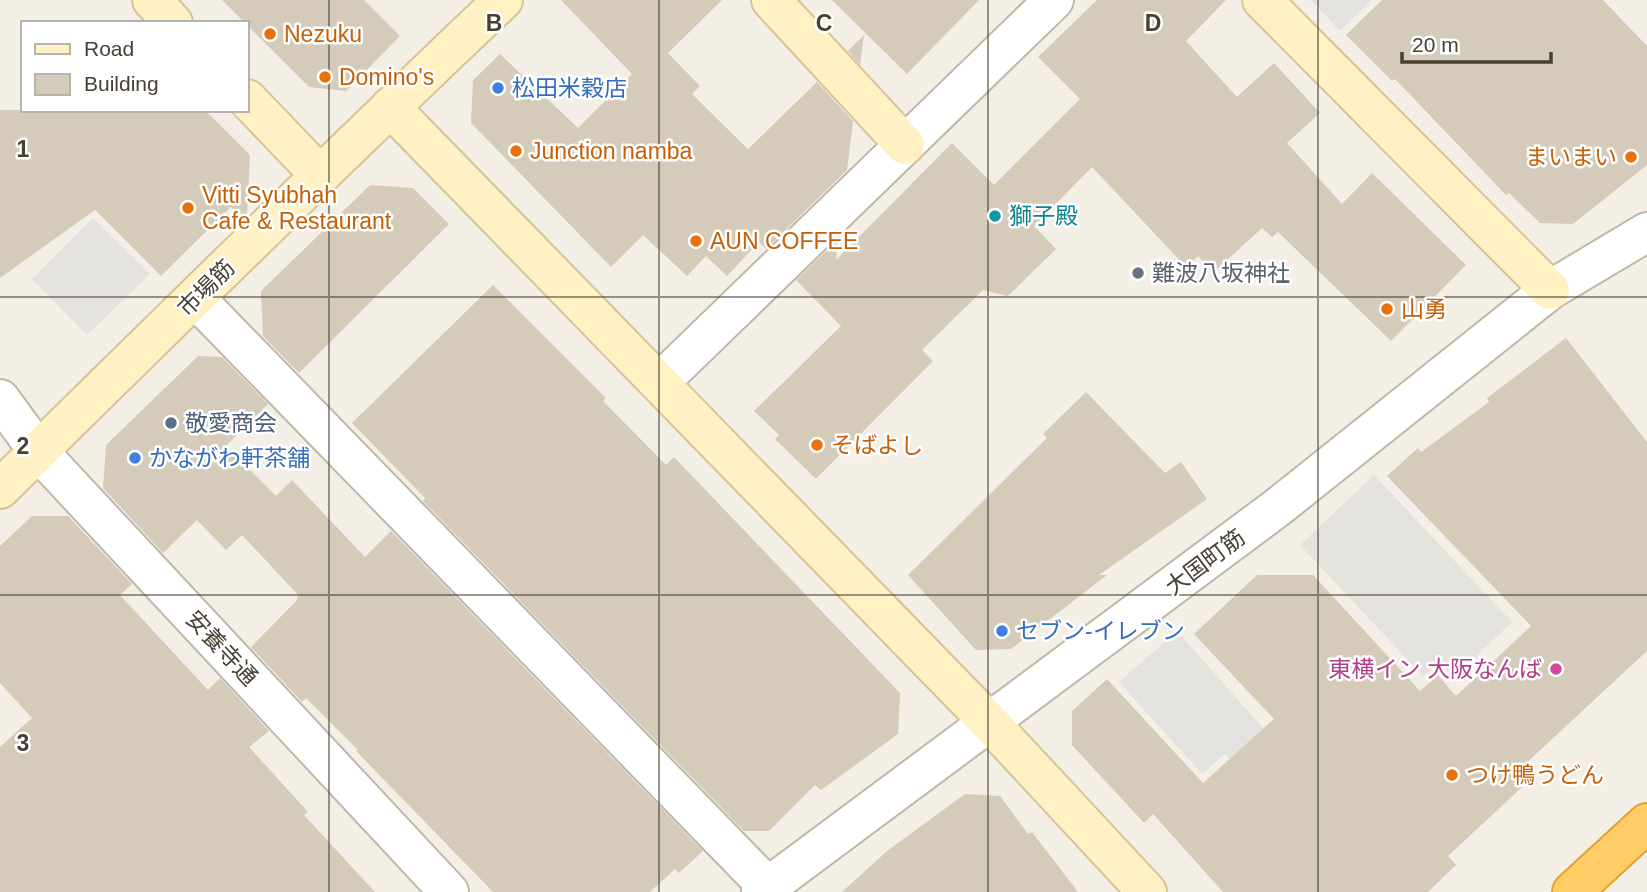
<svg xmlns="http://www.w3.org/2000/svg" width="1647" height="892" viewBox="0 0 1647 892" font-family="Helvetica,'Noto Sans JP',sans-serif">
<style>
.parking{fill:#e4e2de}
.building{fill:#d5cbbb}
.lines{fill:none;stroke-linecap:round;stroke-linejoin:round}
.street-casing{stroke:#bfb7a8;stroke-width:42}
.secondary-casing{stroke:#d5c495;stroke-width:42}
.highway-casing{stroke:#e1a233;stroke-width:42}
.street{stroke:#fff;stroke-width:38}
.secondary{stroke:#fff1c4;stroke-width:38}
.highway{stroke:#ffcd65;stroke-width:38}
.grid{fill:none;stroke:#464035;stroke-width:2;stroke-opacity:0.55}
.food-dot{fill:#e8710a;stroke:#fff;stroke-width:2.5}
.shop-dot{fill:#3f7fe0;stroke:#fff;stroke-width:2.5}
.culture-dot{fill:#0f9aa8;stroke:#fff;stroke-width:2.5}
.worship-dot{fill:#6b7280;stroke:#fff;stroke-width:2.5}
.service-dot{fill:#5c6f8a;stroke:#fff;stroke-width:2.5}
.hotel-dot{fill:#d1479c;stroke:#fff;stroke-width:2.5}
.labels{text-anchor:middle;stroke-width:5;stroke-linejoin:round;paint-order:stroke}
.food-label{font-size:23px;fill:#c56008;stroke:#fff;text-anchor:start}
.shop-label{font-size:23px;fill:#366cbe;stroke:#fff;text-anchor:start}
.culture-label{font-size:23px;fill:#0d838f;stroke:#fff;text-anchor:start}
.worship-label{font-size:23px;fill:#5b616d;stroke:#fff;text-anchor:start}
.street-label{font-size:23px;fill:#464035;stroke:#fff}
.service-label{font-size:23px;fill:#4e5e75;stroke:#fff;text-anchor:start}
.hotel-label{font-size:23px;fill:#b23c85;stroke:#fff;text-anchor:end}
.grid-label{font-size:23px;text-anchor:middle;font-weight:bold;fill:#464035;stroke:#fff;stroke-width:5;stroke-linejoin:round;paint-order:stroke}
</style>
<rect width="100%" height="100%" fill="#f3efe6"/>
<g class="parking">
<polygon points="1311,0 1372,0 1340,31"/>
<polygon points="93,218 150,274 87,335 32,279"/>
<polygon points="1374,475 1512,622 1454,677 1439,661 1423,676 1300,545"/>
<polygon points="1177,631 1288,756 1254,785 1225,754 1202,774 1119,682"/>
</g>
<g class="building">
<polygon points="222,0 364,0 400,36 346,91 309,87"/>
<polygon points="561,0 722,0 668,53 700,86 692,94 748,149 817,82 853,121 847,170 766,249 759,242 727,276 706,256 687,276 643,235 611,267 471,123 473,80 500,54 578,128 632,74"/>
<polygon points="832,0 979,0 907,74"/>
<polygon points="1097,0 1226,0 1186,41 1237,97 1274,63 1320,113 1287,143 1342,204 1372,173 1466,265 1391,341 1278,232 1272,237 1262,228 1213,273 1198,256 1186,267 1092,167 1034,226 1056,249 1008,296 983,290 922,350 933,361 816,479 775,439 779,435 754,411 841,326 796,280 838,240 836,260 952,143 994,185 1080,99 1038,57"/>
<polygon points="1382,0 1603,0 1647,46 1647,165 1573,224 1540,223 1509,193 1506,195 1395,79 1392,81 1346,35"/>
<polygon points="864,35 860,65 848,51"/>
<polygon points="0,110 205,110 250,155 247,215 243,219 231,207 161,276 95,210 0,278"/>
<polygon points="370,185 413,188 449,224 299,373 263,336 261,291"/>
<polygon points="493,285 606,398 603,401 666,465 674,457 900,693 898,734 821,790 815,785 769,831 744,831 423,501 425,498 352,423"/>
<polygon points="1566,338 1647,442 1647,651 1522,767 1532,778 1448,856 1456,865 1428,892 1223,892 1153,814 1144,823 1072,745 1072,711 1107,679 1203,783 1274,719 1194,634 1257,575 1313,575 1420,691 1438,675 1456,696 1531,626 1387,476 1418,448 1421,452 1489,402 1487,398"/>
<polygon points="198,356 222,357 268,404 226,446 276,496 292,480 365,557 391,531 703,851 679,873 675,869 650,892 493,892 356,751 358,750 306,698 302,702 251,647 297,600 298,595 242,535 226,550 197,520 163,553 103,488 106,445"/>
<polygon points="1086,392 1165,473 1181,462 1207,499 1099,575 1107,575 1011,649 976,650 908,575 1047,438 1043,434"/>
<polygon points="32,516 68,516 132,584 120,595 208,690 220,678 269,731 249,747 308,812 304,815 375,892 0,892 0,747 32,718 0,683 0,546"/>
<polygon points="965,794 1000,796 1028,834 1032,832 1078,892 842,892 887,851"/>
</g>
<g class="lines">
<g class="street-casing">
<g id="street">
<polyline points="196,299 768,887"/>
<polyline points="659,383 1054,0"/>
<polyline points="0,399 38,451 449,892"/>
<polyline points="761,892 1278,507 1550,290 1647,232"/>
</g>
</g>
<g class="secondary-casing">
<g id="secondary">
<polyline points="152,0 173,23"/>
<polyline points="771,0 905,145"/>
<polyline points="1262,0 1550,290"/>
<polyline points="247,99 319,174"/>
<polyline points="390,107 990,723 1147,892"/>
<path d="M0,489C166,325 333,161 503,0"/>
</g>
</g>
<g class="highway-casing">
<polyline id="highway" points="1572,892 1647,823"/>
</g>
<use href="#street" class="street"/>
<use href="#secondary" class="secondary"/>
<use href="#highway" class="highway"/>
</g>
<path class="grid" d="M329,0V892M659,0V892M988,0V892M1318,0V892M0,297H1647M0,595H1647"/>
<g class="food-dot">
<circle cx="270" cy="34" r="7"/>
<circle cx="325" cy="77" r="7"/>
<circle cx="516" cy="151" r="7"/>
<circle cx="1631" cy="157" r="7"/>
<circle cx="188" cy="208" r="7"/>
<circle cx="696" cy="241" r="7"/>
<circle cx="1387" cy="309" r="7"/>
<circle cx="817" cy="445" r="7"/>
<circle cx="1452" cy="775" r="7"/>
</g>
<g class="shop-dot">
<circle cx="498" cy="88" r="7"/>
<circle cx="135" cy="458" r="7"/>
<circle cx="1002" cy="631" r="7"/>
</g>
<circle class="culture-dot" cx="995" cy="216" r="7"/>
<circle class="worship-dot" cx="1138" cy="273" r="7"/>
<circle class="service-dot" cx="171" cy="423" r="7"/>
<circle class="hotel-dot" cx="1556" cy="669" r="7"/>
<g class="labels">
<g class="food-label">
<text x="284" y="42">Nezuku</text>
<text x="339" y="85">Domino's</text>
<text x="530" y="159">Junction namba</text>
<text x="1617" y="165" text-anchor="end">まいまい</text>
<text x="202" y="203">Vitti Syubhah<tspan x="202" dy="26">Cafe &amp; Restaurant</tspan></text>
<text x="710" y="249">AUN COFFEE</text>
<text x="1401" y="317">山勇</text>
<text x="831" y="453">そばよし</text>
<text x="1466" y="783">つけ鴨うどん</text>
</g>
<g class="shop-label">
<text x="512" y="96">松田米穀店</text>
<text x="149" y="466">かながわ軒茶舗</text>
<text x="1016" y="639">セブン-イレブン</text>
</g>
<g class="culture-label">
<text x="1009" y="224">獅子殿</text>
</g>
<g class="worship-label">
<text x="1152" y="281">難波八坂神社</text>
</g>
<g class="street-label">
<text transform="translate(206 288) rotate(-45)" y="8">市場筋</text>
<text transform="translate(1205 562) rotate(-37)" y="8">大国町筋</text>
<text transform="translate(222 648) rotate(47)" y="8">安養寺通</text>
</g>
<g class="service-label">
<text x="185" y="431">敬愛商会</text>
</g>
<g class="hotel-label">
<text x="1542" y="677">東横イン 大阪なんば</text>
</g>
</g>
<g class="grid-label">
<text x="494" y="31">B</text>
<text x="824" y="31">C</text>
<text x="1153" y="31">D</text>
<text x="23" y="157">1</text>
<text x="23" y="454">2</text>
<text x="23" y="751">3</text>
</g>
<rect x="21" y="21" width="228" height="91" fill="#ffffff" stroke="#b5b3ae" stroke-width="2"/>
<rect x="35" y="44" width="35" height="10" fill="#fff1c4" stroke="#b5b3ae" stroke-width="2"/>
<text x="84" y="56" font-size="21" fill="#464035">Road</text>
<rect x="35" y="74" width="35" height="21" fill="#d5cbbb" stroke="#b5b3ae" stroke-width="2"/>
<text x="84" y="91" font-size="21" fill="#464035">Building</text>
<path d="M1402 52v10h149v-10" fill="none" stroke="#464035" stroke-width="3.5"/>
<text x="1412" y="52" font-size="21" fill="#464035" stroke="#ffffff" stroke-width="5" paint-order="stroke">20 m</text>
</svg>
